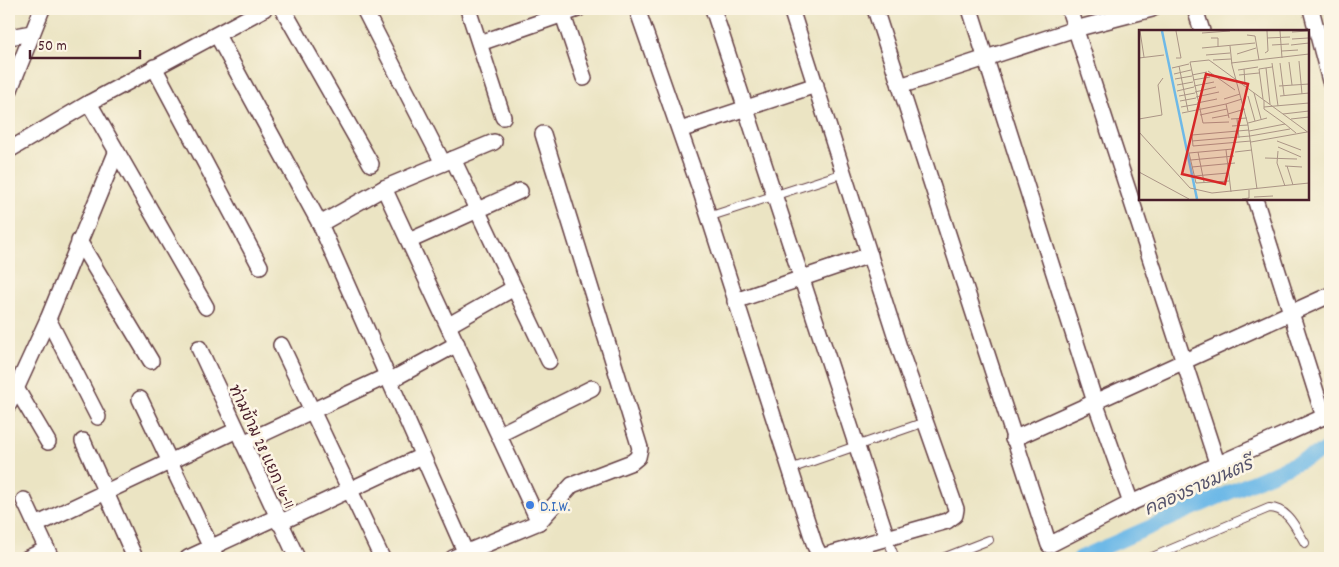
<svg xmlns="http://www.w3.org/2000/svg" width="1339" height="567" viewBox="0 0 1339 567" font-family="Dekko,'Playpen Sans Thai',sans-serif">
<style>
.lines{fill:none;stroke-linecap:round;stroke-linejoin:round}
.canal{stroke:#6eb9e7;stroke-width:15}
.service-casing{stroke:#623d42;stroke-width:10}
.minor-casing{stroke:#623d42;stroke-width:18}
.service{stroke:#fff;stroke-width:8}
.minor{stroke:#fff;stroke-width:15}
.shop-dot{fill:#3f7fe0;stroke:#fcf5e5;stroke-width:2}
.labels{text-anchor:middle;stroke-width:5;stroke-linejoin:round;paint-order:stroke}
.street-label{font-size:16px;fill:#4a1f2b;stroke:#fcf5e5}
.shop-label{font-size:16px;fill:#366cbe;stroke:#fcf5e5;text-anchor:start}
.water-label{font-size:18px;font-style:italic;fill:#57556d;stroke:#fcf5e5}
.inset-river{fill:none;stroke:#6eb9e7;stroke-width:2.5}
.inset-road{fill:none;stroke:#ab9586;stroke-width:1}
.view{fill:#d62828;fill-opacity:0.15;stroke:#d62828;stroke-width:2.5}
.inset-edge{fill:none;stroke:#4a1f2b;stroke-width:2.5}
</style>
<rect width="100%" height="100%" fill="#fcf5e5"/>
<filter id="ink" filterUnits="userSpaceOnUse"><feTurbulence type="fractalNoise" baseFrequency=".02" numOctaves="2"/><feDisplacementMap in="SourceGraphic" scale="10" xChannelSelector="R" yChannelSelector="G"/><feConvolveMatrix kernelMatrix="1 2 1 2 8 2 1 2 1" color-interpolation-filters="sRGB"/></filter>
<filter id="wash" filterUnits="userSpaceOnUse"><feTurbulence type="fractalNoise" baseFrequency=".0096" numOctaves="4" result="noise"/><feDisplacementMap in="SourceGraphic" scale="20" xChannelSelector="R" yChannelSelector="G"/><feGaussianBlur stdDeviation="1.12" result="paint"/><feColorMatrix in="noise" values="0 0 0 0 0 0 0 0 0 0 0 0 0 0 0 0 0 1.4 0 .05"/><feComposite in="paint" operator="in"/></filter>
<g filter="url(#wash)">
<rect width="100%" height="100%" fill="#ebe4c3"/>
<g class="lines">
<polyline class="canal" points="1080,558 1330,448"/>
</g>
</g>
<g filter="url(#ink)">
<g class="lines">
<g class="service-casing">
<g id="service">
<polyline points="708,217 844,173"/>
<polyline points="790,469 925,422"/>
<polyline points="887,538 895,558"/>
<polyline points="943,558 989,540"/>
<path d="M1150,558L1269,508C1289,508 1296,529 1305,543"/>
</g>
</g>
<g class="minor-casing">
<g id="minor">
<polyline points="283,9 371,164"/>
<polyline points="364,9 443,163"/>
<polyline points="468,9 503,117"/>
<polyline points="561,9 584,78"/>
<polyline points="637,9 700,189 815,546 819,554 824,556 947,521 955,515 956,509 899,347 791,9"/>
<polyline points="713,9 887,538"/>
<polyline points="875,9 1049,545 1131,503 1330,414"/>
<polyline points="970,9 1095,402 1131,503"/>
<polyline points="1069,9 1218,466"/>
<polyline points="1195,9 1202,31"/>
<polyline points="1311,9 1330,81"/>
<polyline points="217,35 320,224"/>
<polyline points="9,37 32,33"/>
<polyline points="480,43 578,9"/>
<polyline points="154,67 260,266"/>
<polyline points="900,86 1075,29 1152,9"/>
<polyline points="9,92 42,9"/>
<polyline points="89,103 206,307"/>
<polyline points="680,130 816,85"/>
<polyline points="9,150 89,103 264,9"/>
<polyline points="453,159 549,361"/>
<polyline points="384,188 539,522"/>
<polyline points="1255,199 1324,417"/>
<polyline points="79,241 151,361"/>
<polyline points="409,241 520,191"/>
<polyline points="735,301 870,255"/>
<polyline points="48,319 98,417"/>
<polyline points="449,325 514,288"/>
<polyline points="281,345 382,558"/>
<polyline points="199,348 297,558"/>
<polyline points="389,381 457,344"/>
<polyline points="16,388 48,442"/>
<polyline points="140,399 216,558"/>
<polyline points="9,404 48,319 116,153"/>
<polyline points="500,434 592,388"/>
<polyline points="1013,439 1330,295"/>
<polyline points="83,441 135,558"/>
<polyline points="243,443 387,376"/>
<polyline points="24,500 51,558"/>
<polyline points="279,523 422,456"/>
<polyline points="36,525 237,430"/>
<polyline points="28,558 47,549"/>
<polyline points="188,558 277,517"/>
<polyline points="453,558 539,522 572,485 632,462 638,457 640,448 543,134"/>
<polyline points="468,558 320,224 384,188 494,142"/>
</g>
</g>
<use href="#service" class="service"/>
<use href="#minor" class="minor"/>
</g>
</g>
<circle class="shop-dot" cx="530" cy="505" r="5"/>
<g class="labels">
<g class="street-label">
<text transform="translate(263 446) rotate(65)" y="6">ท่ามข้าม 28 แยก 16-11</text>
</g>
<g class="shop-label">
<text x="540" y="511">D.I.W.</text>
</g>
<g class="water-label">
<text transform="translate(1198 486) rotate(-24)" y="6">คลองราชมนตรี</text>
</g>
</g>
<g transform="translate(1139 30)">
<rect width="170" height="170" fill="#ebe4c3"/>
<path class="inset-river" d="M23,1L58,169"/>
<path class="inset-road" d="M1,1L5,27M37,1L42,28H37M141,1L143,28M153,2L170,1M63,3L91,1M108,5L116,6L120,30M72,8H79V17M128,8L151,7M153,9L169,8M133,15L150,14M152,15L170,13M91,16L93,35L109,95L118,159M63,18L116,13M143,21L159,20M126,23L129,21L128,1M98,24L117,18M67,25L91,23M0,28L25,25M74,30L92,29M160,31L163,64M150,32L153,55M92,33L170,24M133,33L139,76M141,33L145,65M40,36L49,81M33,38L50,34M127,38L131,74M105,39L106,55M99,40L119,37M69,41L96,60M35,44L52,40M53,45L68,42M100,45L120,43M36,49L53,46M54,50L71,47M38,55L54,52M55,56L75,52M140,56L170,54M38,61L55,57M56,62L77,57M115,63L122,89M40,66L56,63M109,66L116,91M141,66L170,63M57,67L80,62M85,69L101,64M124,69L120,39L133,37M125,70V79L146,94M41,71L57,68M58,73L78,69M87,74L103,69M42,77L59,74M125,77L170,73M43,83L87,74L90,88M89,84L106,79M144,84L170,81M61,85L88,79M73,88L89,85M0,89L23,85L19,55L24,48M92,89L108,88M98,89L100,108M152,89L170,87M90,92L64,93L51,32L70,30L170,103M109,93L128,88M93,96L109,95M110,100L53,105L54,116L112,111M110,101L146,94L157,103M0,102L51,158L73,163L170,153M111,106L151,99M53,111L111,106M138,111L162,120M112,112L168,102M139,117L162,127M87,120L92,162M139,121L138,133L146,156M59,122L65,152M96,122L113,120M126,128L158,129M52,130L95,126M146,136L163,137M148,136L154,155M53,137L96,133M0,142L50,169M55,146L89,143M90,151L57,153L50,123L94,119M115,167L134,166M103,169L110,168V160"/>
<path class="view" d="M67,44L109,54L86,154L43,144Z"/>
<rect width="170" height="170" class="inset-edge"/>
</g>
<rect width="1339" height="567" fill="none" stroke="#fcf5e5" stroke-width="30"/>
<path d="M30 50v8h110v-8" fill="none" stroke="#4a1f2b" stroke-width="2.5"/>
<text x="38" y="50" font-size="15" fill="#4a1f2b" stroke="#fcf5e5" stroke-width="4" paint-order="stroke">50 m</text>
</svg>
